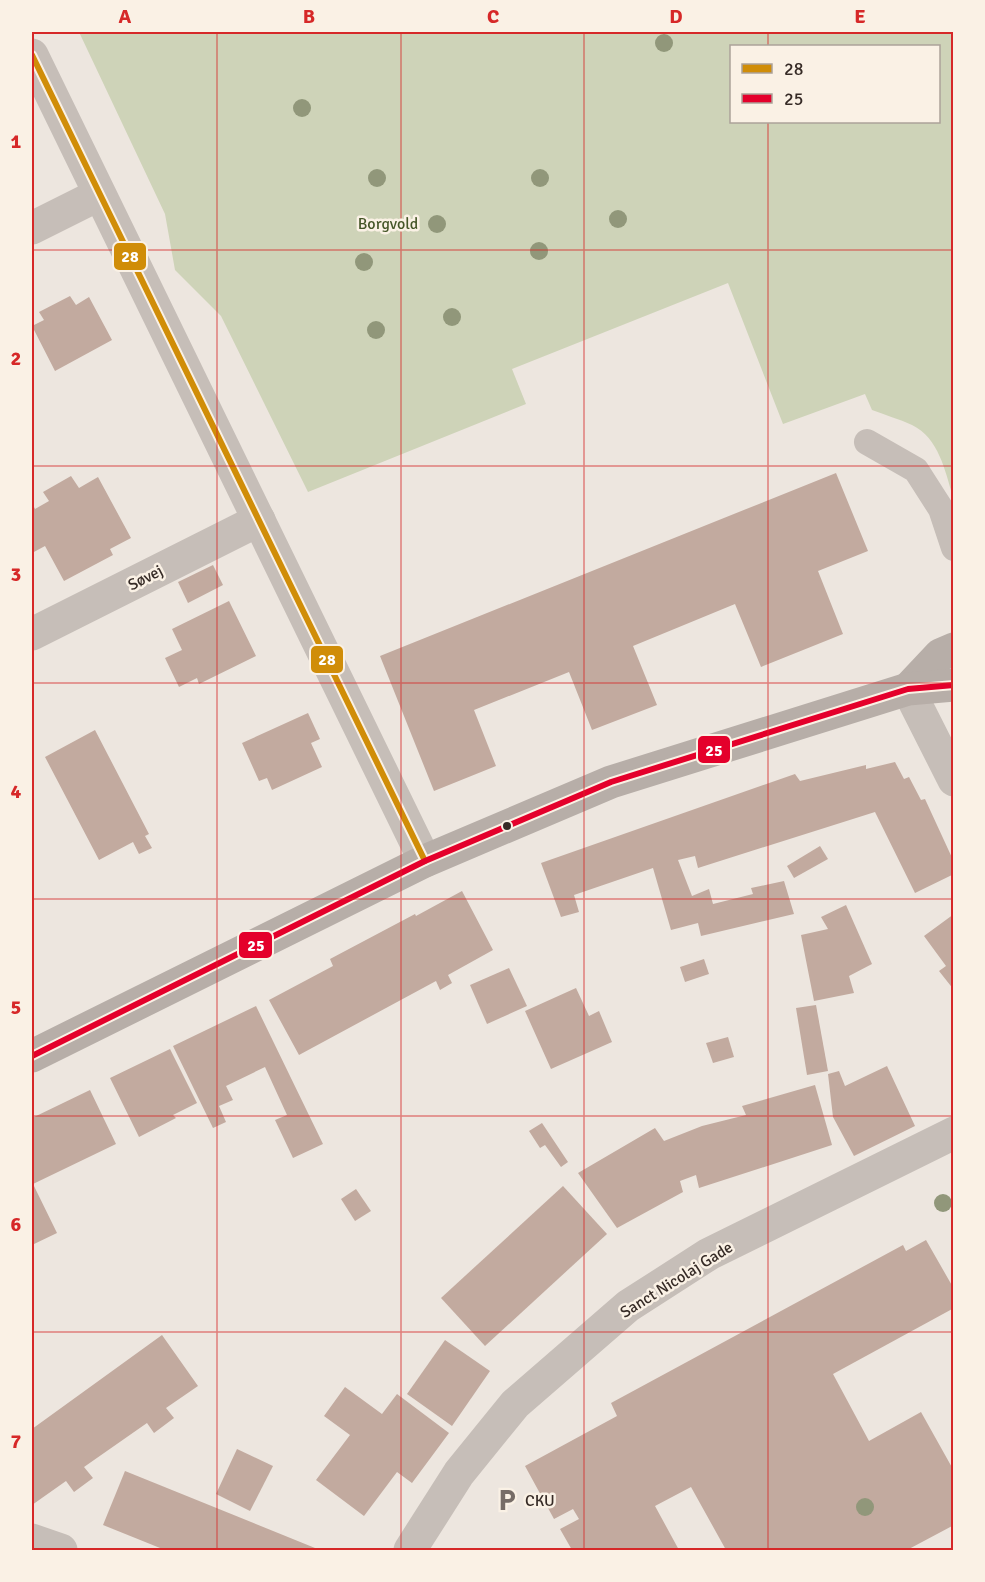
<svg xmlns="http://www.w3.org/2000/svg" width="985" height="1582" viewBox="0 0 985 1582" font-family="Signika,sans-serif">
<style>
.green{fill:#ced3b8;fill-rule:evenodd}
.building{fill:#c2aa9f}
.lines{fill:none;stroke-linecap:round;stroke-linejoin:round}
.lane{stroke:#c6beb8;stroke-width:26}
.street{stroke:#c6beb8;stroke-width:33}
.secondary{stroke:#b7aea8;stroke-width:33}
.bus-1-casing{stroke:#faf1e5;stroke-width:10}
.bus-2-casing{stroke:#faf1e5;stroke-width:10}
.bus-1{stroke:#d08d08;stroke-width:6}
.bus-2{stroke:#e4002b;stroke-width:6}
.tree{fill:#91977a}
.grid{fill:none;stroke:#d62828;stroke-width:1.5;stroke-opacity:0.55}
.bus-dot{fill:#362b26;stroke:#faf1e5;stroke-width:2}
.labels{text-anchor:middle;stroke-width:5;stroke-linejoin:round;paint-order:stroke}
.park-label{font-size:16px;fill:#455628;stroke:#faf1e5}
.street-label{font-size:16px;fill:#362b26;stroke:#faf1e5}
.poi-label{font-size:16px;fill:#362b26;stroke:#faf1e5;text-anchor:start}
.line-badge{stroke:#faf1e5;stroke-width:2}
.badge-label{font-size:16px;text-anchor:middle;font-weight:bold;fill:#fff}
.neatline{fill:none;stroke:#d62828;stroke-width:2}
.grid-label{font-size:20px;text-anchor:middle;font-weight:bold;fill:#d62828}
</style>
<rect width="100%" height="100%" fill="#ede6df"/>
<path class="green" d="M79,32H953V497C945,471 939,438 912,425C899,419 885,415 872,410L865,394L783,424L728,283L512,369L526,404L308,492L221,316L175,270L165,214ZM938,46V122H732V46Z"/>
<g class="building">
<polygon points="70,296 76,305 89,297 112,340 55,371 32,326 44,320 39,312"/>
<polygon points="836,473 868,551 818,571 843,634 761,667 735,604 633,646 657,705 592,730 569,672 474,710 496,766 434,791 380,656"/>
<polygon points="71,476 79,488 98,477 131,538 110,549 113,555 64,581 45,546 32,553 32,503 35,509 49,501 43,492"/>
<polygon points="213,565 223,585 188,603 178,582"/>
<polygon points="229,601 256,656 199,684 197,678 179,687 165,658 182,650 172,629"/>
<polygon points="308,713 320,739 311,743 322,767 272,790 267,778 259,781 242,743"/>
<polygon points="95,730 149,834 145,836 152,848 139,854 133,842 99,860 45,757"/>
<polygon points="895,762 904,779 909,777 921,800 925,799 954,862 954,874 915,893 875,812 698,868 695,856 678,860 692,896 709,889 713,904 753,894 751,888 784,881 794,914 701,936 698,923 671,930 653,868 574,895 579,912 561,917 541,863 795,774 800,781 866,765 866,769"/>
<polygon points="820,846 828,859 794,878 787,866"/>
<polygon points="462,891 493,950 448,975 452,983 440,990 436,981 299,1055 269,1000 333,966 330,959 415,914 416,916"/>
<polygon points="846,905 872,964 849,976 854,993 814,1001 801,935 828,929 821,917"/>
<polygon points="954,914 954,990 939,971 946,966 924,936"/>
<polygon points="704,959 709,974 685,982 680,967"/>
<polygon points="509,968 527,1006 487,1024 470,985"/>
<polygon points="576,988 589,1016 599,1011 612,1042 551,1069 525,1011"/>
<polygon points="816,1005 828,1071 807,1075 796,1008"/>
<polygon points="256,1006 323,1144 293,1158 275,1120 287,1115 265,1067 226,1086 233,1100 219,1106 226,1122 213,1128 173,1046"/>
<polygon points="728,1037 734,1057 713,1063 706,1043"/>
<polygon points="170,1049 197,1103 173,1115 176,1118 139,1137 110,1078"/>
<polygon points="887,1066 915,1126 854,1156 833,1117 828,1074 839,1071 845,1086"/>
<polygon points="815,1085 832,1145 699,1188 696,1175 680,1181 683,1192 617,1228 578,1173 655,1128 664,1141 702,1126 746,1115 742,1106"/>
<polygon points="90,1090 116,1144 33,1184 57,1233 32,1245 32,1118"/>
<polygon points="542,1123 568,1162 561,1167 545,1145 540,1148 529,1131"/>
<polygon points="563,1186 607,1234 485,1346 441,1298"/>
<polygon points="356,1189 371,1211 355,1221 341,1199"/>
<polygon points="926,1240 954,1289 954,1308 833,1374 869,1441 921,1412 954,1471 954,1525 907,1550 726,1550 691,1487 655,1506 679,1550 572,1550 560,1529 579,1519 573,1509 554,1519 525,1466 617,1416 611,1403 903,1245 906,1251"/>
<polygon points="162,1335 198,1386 166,1408 174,1418 154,1433 147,1423 84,1467 93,1478 74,1492 66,1481 32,1505 32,1429"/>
<polygon points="445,1340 490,1371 452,1426 407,1394"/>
<polygon points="345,1387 382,1414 397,1394 449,1433 412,1483 397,1472 364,1516 316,1480 350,1435 324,1416"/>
<polygon points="237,1449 273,1466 250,1511 216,1494"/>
<polygon points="125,1471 320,1550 165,1550 103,1525"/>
</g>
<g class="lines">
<polyline class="lane" points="867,442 916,470 941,509 954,548"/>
<g class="street">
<polyline points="32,55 425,861"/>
<polyline points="32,228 98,195"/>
<polyline points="32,634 259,520"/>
<polyline points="908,689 954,780"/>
<polyline points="32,1540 61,1550"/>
<polyline points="410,1550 459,1473 515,1404 628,1306 709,1254 954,1133"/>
</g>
<g class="secondary">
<polyline points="908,689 940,655 954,649"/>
<polyline points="32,1056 425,861 611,782 908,689 954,685"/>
</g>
<g class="bus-1-casing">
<polyline id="bus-1" points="32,55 425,861"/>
</g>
<g class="bus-2-casing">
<polyline id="bus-2" points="32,1056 425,861 611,782 908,689 954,685"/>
</g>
<use href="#bus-1" class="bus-1"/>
<use href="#bus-2" class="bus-2"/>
</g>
<g class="tree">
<circle cx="664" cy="43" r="9"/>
<circle cx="302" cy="108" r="9"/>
<circle cx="377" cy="178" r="9"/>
<circle cx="540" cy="178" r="9"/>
<circle cx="618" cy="219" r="9"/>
<circle cx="437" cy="224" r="9"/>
<circle cx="539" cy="251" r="9"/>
<circle cx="364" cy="262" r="9"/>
<circle cx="452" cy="317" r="9"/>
<circle cx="376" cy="330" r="9"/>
<circle cx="943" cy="1203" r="9"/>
<circle cx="865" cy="1507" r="9"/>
</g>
<path class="grid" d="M217,32V1550M401,32V1550M584,32V1550M768,32V46M768,122V1550M32,250H954M32,466H954M32,683H954M32,899H954M32,1116H954M32,1332H954"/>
<defs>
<g id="parking-bare" transform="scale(1.8)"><path d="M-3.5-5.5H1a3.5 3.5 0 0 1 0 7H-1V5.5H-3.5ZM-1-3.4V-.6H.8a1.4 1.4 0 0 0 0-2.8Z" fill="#766c67" stroke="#faf1e5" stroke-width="2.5" paint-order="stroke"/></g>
</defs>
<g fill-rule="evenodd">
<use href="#parking-bare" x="507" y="1500"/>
</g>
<circle class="bus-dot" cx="507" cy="826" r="5"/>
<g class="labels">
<g class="park-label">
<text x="388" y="229">Borgvold</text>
</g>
<g class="street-label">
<text transform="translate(145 577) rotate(-27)" y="6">Søvej</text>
<text transform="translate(676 1279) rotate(-32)" y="6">Sanct Nicolaj Gade</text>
</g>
<g class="poi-label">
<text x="525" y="1506">CKU</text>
</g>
</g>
<g class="line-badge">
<rect x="113" y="242" width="34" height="29" rx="6" fill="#d08d08"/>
<rect x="310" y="645" width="34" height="29" rx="6" fill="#d08d08"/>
<rect x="697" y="735" width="34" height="29" rx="6" fill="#e4002b"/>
<rect x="238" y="931" width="35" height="28" rx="6" fill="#e4002b"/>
</g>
<g class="badge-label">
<text x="130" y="262">28</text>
<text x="327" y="665">28</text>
<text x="714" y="756">25</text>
<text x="256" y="951">25</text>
</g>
<rect width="985" height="1582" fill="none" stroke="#faf1e5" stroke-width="66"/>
<rect x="730" y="45" width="210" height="78" fill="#faf1e5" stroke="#aca299" stroke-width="1.5"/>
<rect x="742" y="64" width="30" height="9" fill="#d08d08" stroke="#aca299" stroke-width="1.5"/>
<text x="784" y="75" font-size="18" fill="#362b26">28</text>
<rect x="742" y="94" width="30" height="9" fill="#e4002b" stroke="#aca299" stroke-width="1.5"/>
<text x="784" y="105" font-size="18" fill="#362b26">25</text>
<rect x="33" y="33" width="919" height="1516" class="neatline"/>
<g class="grid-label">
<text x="125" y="23">A</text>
<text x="309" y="23">B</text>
<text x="493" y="23">C</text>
<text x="676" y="23">D</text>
<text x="860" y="23">E</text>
<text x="16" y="148">1</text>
<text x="16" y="365">2</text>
<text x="16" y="581">3</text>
<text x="16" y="798">4</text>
<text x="16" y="1014">5</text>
<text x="16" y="1231">6</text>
<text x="16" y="1448">7</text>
</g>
</svg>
